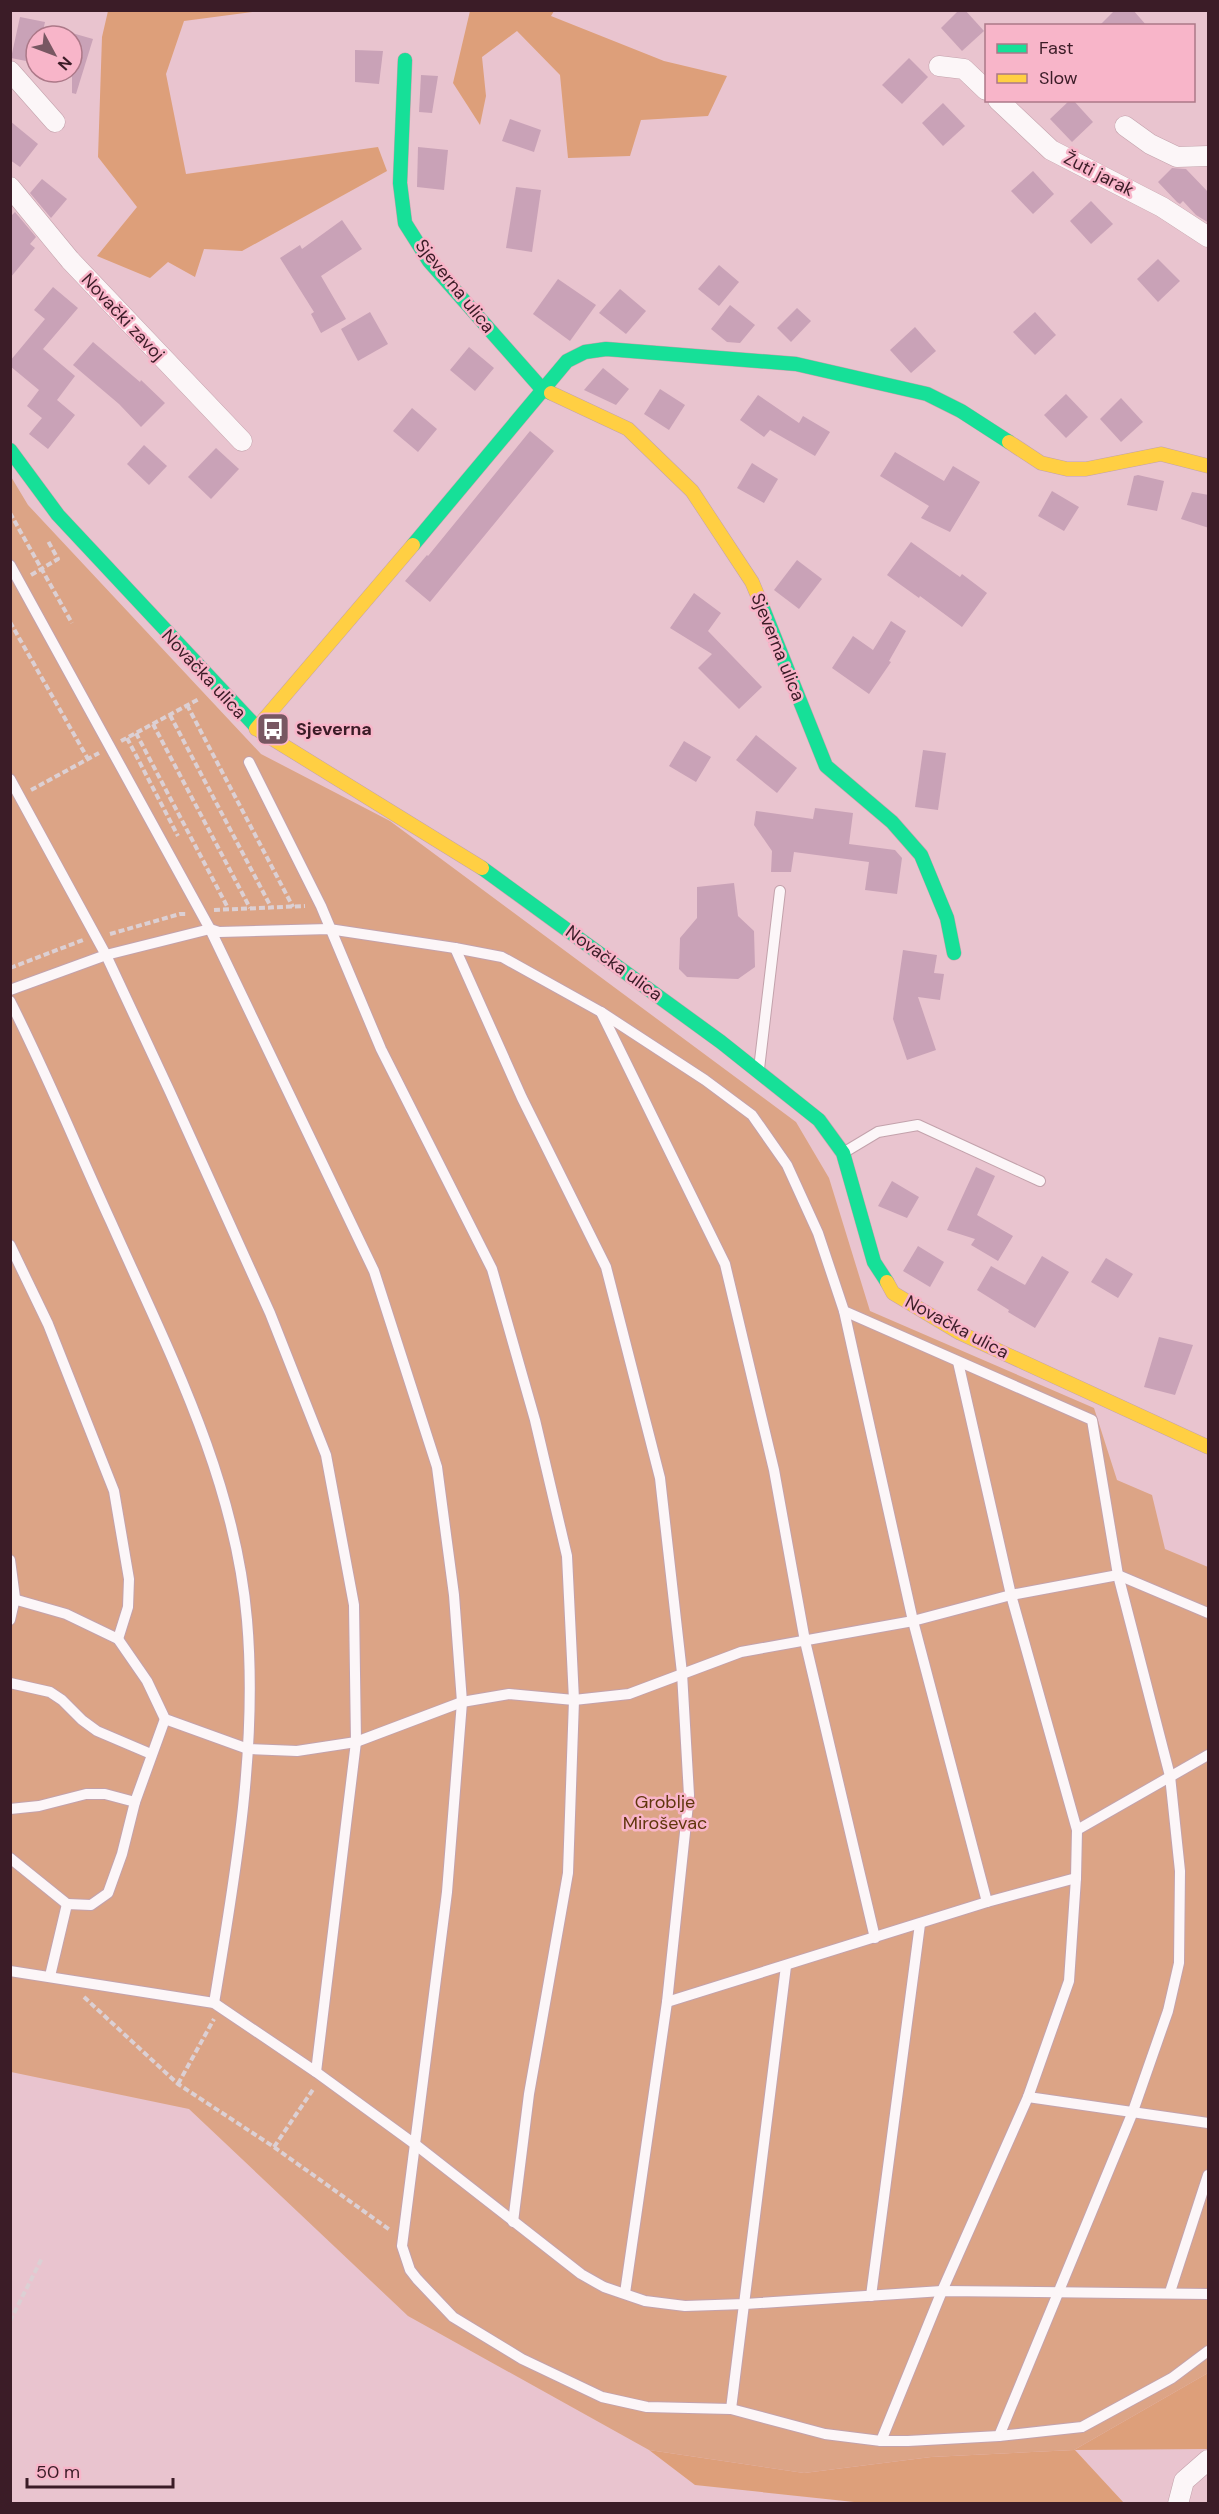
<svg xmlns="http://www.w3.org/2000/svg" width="1219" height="2514" viewBox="0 0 1219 2514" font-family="'DM Sans',sans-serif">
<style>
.green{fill:#dca486}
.forest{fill:#dd9f7a}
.building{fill:#c9a2b7}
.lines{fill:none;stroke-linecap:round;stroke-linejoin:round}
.lane-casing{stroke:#c3a2ac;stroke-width:12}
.street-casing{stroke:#c3a2ac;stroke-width:21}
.fast-casing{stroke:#c3a2ac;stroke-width:15}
.slow-casing{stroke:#c3a2ac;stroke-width:15}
.path{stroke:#dcd0d4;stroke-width:4;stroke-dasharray:6 3;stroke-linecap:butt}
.lane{stroke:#fcf6f8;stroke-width:10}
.street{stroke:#fcf6f8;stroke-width:20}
.fast{stroke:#16e098;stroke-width:14}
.slow{stroke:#ffcf43;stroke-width:14}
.labels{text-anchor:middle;stroke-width:5;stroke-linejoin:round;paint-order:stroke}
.street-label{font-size:18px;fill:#3b1c27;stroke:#f8b5c9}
.poi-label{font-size:18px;font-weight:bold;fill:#3b1c27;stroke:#f8b5c9;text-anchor:start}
.park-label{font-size:18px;fill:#60360d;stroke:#f8b5c9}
</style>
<rect width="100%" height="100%" fill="#e9c4cf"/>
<polygon class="green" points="10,475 28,505 261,754 390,821 796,1122 829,1178 870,1311 1094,1408 1117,1480 1152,1495 1165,1549 1208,1567 1208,2373 1074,2450 931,2457 804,2473 649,2450 408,2316 189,2109 11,2072"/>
<g class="forest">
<polygon points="108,11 259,11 184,21 166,74 186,174 378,147 387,171 242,251 204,249 195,277 168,262 150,278 97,256 137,207 98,157 102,37"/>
<polygon points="470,11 554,11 551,16 664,61 727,76 708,116 641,120 630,156 568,158 560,75 517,31 482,57 486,96 480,125 453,83"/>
<polygon points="1208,2373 1208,2449 1075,2450 1124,2503 873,2504 695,2485 649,2450 804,2473 931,2457 1074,2450"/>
</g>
<g class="building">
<polygon points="959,10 965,10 984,31 962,51 941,28"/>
<polygon points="1115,10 1133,10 1147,26 1099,26"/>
<polygon points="20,17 45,22 42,36 36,36 36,63 11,58"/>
<polygon points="72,33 93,39 76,94 72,93"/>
<polygon points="355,50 383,51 379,84 355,82"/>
<polygon points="909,58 928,77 902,104 882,85"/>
<polygon points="421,75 438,76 432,113 419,112"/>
<polygon points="1070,100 1073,100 1093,122 1072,142 1050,119"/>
<polygon points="943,103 965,126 943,146 922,123"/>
<polygon points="510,119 541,130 534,152 502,141"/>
<polygon points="10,121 38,144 20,167 10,160"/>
<polygon points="418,147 448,150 444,190 417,187"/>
<polygon points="1172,168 1186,169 1209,193 1209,223 1196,215 1183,201 1180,204 1177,202 1158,182"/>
<polygon points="1033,171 1054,194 1033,214 1011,191"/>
<polygon points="42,179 67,199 51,218 30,193"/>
<polygon points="516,187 541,190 532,252 506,248"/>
<polygon points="1091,201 1113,224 1091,244 1070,221"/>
<polygon points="15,212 36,237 30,244 35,248 10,278 10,217"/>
<polygon points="342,220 362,249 321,276 346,319 321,333 311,314 314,312 280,258 300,245 302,249"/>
<polygon points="1158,259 1180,281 1158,302 1137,279"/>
<polygon points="719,265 739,282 719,306 698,289"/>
<polygon points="558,279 596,305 570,341 533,314"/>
<polygon points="53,287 78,308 43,349 75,376 57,400 75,415 48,449 29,434 42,418 27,406 39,390 10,366 10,361 45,319 34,310"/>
<polygon points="620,289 646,311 626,334 599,313"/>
<polygon points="730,305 755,325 740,343 727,342 711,329"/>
<polygon points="797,308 811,321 791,342 777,328"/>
<polygon points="370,312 388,344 358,361 341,329"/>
<polygon points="1035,312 1056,335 1035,355 1013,332"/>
<polygon points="915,327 936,351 911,373 890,350"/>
<polygon points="93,342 140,382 141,380 165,403 141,427 119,404 73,365"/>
<polygon points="469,347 494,368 475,391 450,370"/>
<polygon points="603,368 629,389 616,405 584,390"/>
<polygon points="660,389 685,405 669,430 644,414"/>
<polygon points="1066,394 1088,417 1066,438 1044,415"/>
<polygon points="758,395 799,423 803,416 830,432 815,456 770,430 764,437 740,420"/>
<polygon points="1121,398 1143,422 1121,442 1100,419"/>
<polygon points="412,408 437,429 418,452 393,431"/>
<polygon points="530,431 554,451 430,602 405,581 427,555 428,556"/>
<polygon points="144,445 167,466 149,485 127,464"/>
<polygon points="216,448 239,469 211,499 188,477"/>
<polygon points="895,452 944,481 953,466 980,482 950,532 921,518 929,506 880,476"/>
<polygon points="752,463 778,479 764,503 737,488"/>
<polygon points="1138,475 1164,481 1157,511 1127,505 1134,476"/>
<polygon points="1052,491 1079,507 1064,531 1038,516"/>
<polygon points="1192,492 1209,495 1209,528 1181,519"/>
<polygon points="911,542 960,577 962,574 987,593 962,627 920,596 919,598 887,575"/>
<polygon points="797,560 822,579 799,609 774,590"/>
<polygon points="694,593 721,613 708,631 762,687 739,709 698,668 712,654 670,628"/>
<polygon points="891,621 906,631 889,661 891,662 869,694 832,668 853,636 873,650"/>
<polygon points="756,735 797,768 777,793 736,760"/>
<polygon points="684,741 711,757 696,782 669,766"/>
<polygon points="923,750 946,753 938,810 915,807"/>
<polygon points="815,808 853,813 849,844 895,850 902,858 897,894 865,890 869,862 794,852 791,872 771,872 772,851 754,825 756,811 813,819"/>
<polygon points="734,883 738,916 754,931 755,967 738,979 687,977 679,969 680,938 697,918 697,887"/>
<polygon points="903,950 937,955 934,973 944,974 940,1000 918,997 936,1050 907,1060 893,1019"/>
<polygon points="976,1167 995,1176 977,1215 1013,1236 998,1261 971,1245 975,1239 947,1230"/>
<polygon points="892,1181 919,1197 907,1218 878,1206"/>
<polygon points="918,1246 944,1262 930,1287 903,1271"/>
<polygon points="1042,1256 1069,1272 1035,1328 1008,1312 1009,1310 977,1290 991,1266 1025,1285"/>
<polygon points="1106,1258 1133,1274 1118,1298 1091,1282"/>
<polygon points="1159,1337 1193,1345 1175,1395 1144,1387"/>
</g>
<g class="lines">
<g class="lane-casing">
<g id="lane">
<polyline points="10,565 210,929 374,1271 437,1467 454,1595 462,1702 447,1892 402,2246 410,2270 417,2279 453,2317 522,2359 602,2397 647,2407 731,2409 825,2434 881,2441 908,2441 999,2436 1082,2427 1172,2378 1208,2351"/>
<polyline points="249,762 321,906 381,1049 492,1269 535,1420 567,1556 574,1700 568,1873 529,2094 513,2222"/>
<polyline points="10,779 106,955 170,1092 270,1313 326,1455 354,1605 356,1742 316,2072"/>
<polyline points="455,948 522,1098 606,1267 660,1478 682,1673 689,1795 667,2002 625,2293"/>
<polyline points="10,990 106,955 210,929 219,932 329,929 455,948 502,957 601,1012 705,1080 752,1115 787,1165 818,1233 844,1311 1092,1420 1118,1575 1170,1776 1180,1871 1179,1963 1168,2011 1132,2114 999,2436"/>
<path d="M10,1001C47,1074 77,1148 111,1222C168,1350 235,1478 247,1620C258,1748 235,1877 214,2003"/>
<polyline points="601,1012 725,1264 774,1470 805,1641 875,1938"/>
<polyline points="759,1069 780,891"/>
<polyline points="843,1153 878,1132 918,1125 1040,1181"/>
<polyline points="10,1245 48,1324 114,1491 129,1579 128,1607 118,1639"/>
<polyline points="844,1311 913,1621 987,1902"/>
<polyline points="10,1560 15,1598 10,1620"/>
<polyline points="10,1598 66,1614 118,1639 147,1681 165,1719 248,1749 297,1751 356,1742 462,1702 509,1694 574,1700 629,1694 741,1652 913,1621 1011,1595 1118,1575 1208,1613"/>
<polyline points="10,1683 50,1692 62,1700 82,1720 97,1731 151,1754"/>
<polyline points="10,1809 39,1806 86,1794 105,1794 135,1802"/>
<polyline points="1077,1830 1208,1755"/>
<polyline points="10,1858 67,1904"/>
<polyline points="10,1971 214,2003 316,2072 416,2145 581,2274 604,2287 645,2301 685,2306 745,2304 942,2291 1208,2294"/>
<polyline points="50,1976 67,1904 91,1905 108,1893 122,1854 135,1802 165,1719"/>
<polyline points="667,2002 987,1902 1076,1878 1077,1830 1011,1595 958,1362"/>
<polyline points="1028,2097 1208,2123"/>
<polyline points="1170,2292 1208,2175"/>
<polyline points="871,2296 920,1924"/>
<polyline points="731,2409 786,1966"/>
<polyline points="881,2441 942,2291 1028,2097 1069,1981 1076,1878"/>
</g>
</g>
<g class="street-casing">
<g id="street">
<polyline points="939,66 964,69 986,90"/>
<polyline points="10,71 55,122"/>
<polyline points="998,100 1051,150 1162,207 1208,237"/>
<polyline points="1125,126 1150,144 1177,157 1208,156"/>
<polyline points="10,187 70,260 242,441"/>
<polyline points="1178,2504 1184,2481 1208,2460"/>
</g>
</g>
<g class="fast-casing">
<g id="fast">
<polyline points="405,60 400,183 405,223 429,261 542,389 551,393"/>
<polyline points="10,450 58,515 260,731"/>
<polyline points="413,545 567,361 585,352 606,349 796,364 927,394 961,411 1009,442"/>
<polyline points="760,601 826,766 892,822 921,855 947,918 954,953"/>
<polyline points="482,868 721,1042 819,1120 843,1153 874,1262 887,1282"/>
</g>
</g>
<g class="slow-casing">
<g id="slow">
<polyline points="551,393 628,429 692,491 752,582 760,601"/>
<polyline points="1009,442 1041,463 1067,469 1086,469 1161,454 1208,466"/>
<polyline points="256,729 413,545"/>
<polyline points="260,731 482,868"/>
<polyline points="887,1282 893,1293 960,1333 1208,1447"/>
</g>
</g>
<g class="path">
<polyline points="10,513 72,623"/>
<polyline points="31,575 58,559 48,541"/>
<polyline points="10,622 88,759"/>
<polyline points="187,705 293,907"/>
<polyline points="170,715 271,907"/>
<polyline points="153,724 250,908"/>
<polyline points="136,733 228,908"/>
<polyline points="127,738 178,836"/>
<polyline points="121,741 199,699"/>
<polyline points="31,790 99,753"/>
<polyline points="214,910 305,906"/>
<polyline points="110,934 180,914 187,914"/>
<polyline points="10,968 83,940"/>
<polyline points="84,1997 178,2084 274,2147 390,2230"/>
<polyline points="178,2084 214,2019"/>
<polyline points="274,2147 314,2088"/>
<polyline points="10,2321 42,2258"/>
</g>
<use href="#lane" class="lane"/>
<use href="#street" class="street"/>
<use href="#fast" class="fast"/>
<use href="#slow" class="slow"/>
</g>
<defs>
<g id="bus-square" transform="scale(1.725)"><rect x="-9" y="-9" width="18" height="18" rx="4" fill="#785762" stroke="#f8b5c9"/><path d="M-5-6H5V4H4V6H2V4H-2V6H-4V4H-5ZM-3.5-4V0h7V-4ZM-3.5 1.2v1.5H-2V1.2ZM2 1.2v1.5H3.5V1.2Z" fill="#fff"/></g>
</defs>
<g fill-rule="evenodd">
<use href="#bus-square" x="273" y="729"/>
</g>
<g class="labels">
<g class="street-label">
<text transform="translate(1099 174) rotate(27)" y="6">Žuti jarak</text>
<text transform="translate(455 286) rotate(51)" y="6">Sjeverna ulica</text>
<text transform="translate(123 317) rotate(47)" y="6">Novački zavoj</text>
<text transform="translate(778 647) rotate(68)" y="6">Sjeverna ulica</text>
<text transform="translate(204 674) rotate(47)" y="6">Novačka ulica</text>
<text transform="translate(614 963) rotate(36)" y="6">Novačka ulica</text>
<text transform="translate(957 1327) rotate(28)" y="6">Novačka ulica</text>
</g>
<g class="poi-label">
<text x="296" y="735">Sjeverna</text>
</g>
<g class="park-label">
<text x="665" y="1808">Groblje<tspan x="665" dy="21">Miroševac</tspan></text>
</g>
</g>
<rect width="1219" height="2514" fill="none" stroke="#3b1c27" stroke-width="24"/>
<rect x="985" y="24" width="210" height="78" fill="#f8b5c9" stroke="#ac7888" stroke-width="1.5"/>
<rect x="997" y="44" width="30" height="9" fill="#16e098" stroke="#ac7888" stroke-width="1.5"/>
<text x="1039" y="54" font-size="18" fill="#3b1c27">Fast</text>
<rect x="997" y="74" width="30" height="9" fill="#ffcf43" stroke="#ac7888" stroke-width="1.5"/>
<text x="1039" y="84" font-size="18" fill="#3b1c27">Slow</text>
<g transform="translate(54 54) rotate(131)"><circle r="28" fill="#f8b5c9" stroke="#ac7888" stroke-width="1.5"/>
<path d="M0-4.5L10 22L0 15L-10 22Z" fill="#785762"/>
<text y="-9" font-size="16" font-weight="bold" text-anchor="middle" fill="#3b1c27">N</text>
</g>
<path d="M27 2478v9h146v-9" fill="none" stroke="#3b1c27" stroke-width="3"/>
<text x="36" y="2478" font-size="18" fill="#3b1c27" stroke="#f8b5c9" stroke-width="4.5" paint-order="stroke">50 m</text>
</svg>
